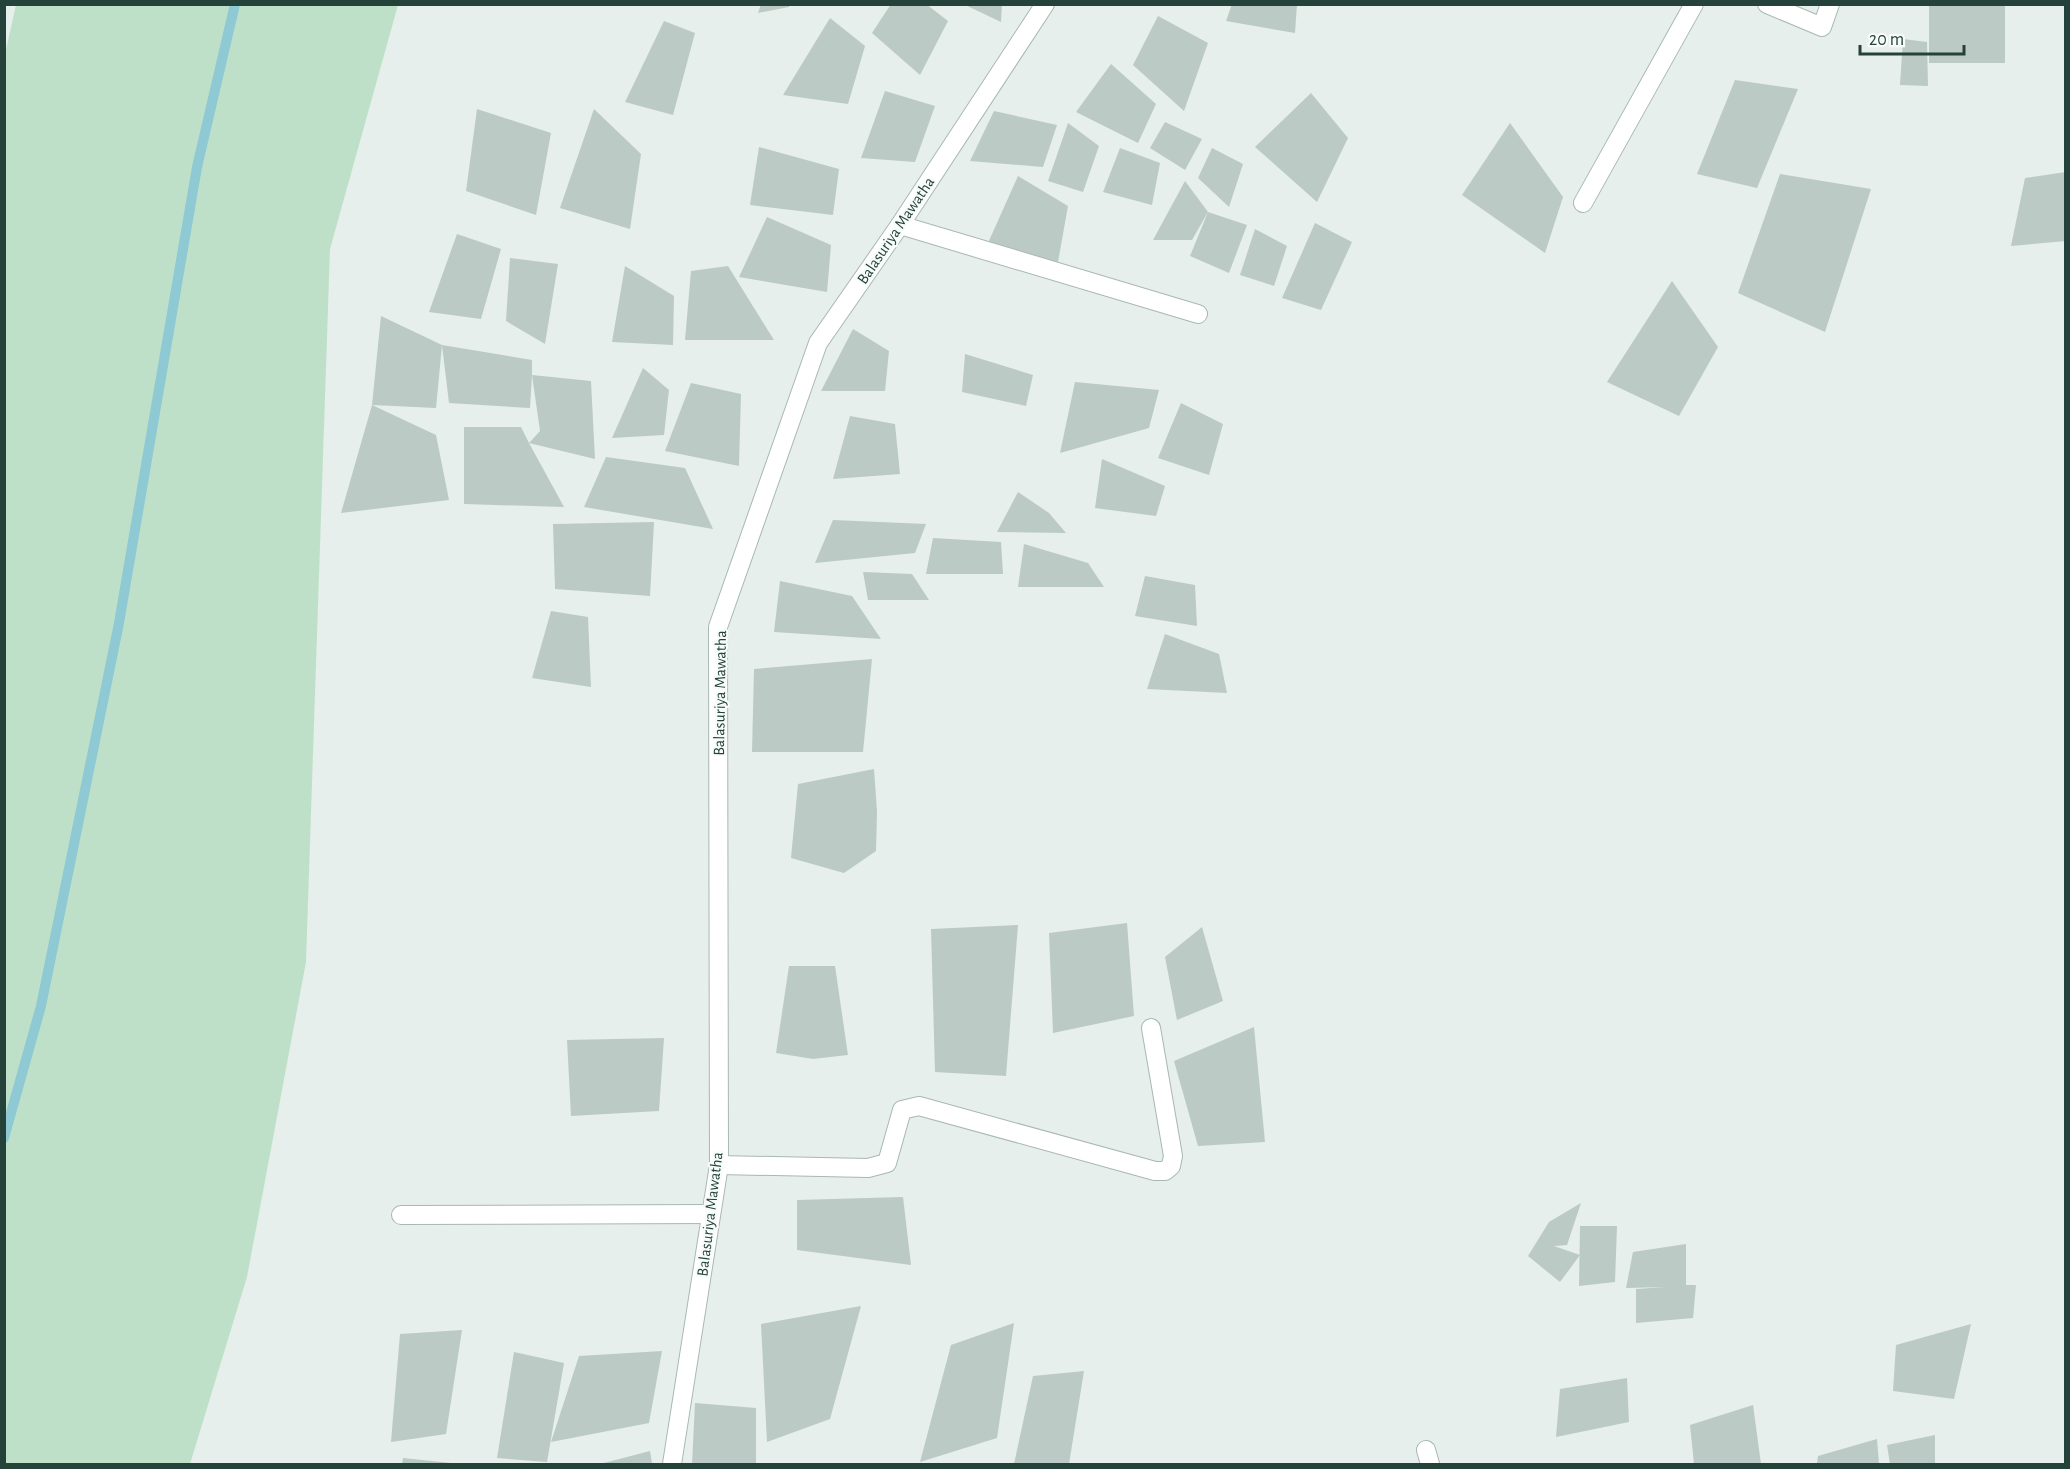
<svg xmlns="http://www.w3.org/2000/svg" width="2070" height="1469" viewBox="0 0 2070 1469" font-family="'Alegreya Sans',sans-serif">
<style>
.green{fill:#bfe0c8}
.lines{fill:none;stroke-linecap:round;stroke-linejoin:round}
.stream{stroke:#8ec9d4;stroke-width:10}
.building{fill:#bbcac4}
.street-casing{stroke:#a8b8b2;stroke-width:20}
.street{stroke:#fff;stroke-width:18}
.labels{text-anchor:middle;stroke-width:4.5;stroke-linejoin:round;paint-order:stroke}
.street-label{font-size:16px;fill:#24423a;stroke:#f7fbf9}
</style>
<rect width="100%" height="100%" fill="#e6efeb"/>
<polygon class="green" points="16,5 398,5 330,249 306,962 247,1277 190,1464 5,1464 4,58"/>
<g class="lines">
<polyline class="stream" points="4,1138 41,1006 119,623 197,167 235,4"/>
</g>
<g class="building">
<polygon points="761,4 790,4 789,7 758,13"/>
<polygon points="891,4 926,4 948,21 920,75 872,33"/>
<polygon points="963,4 1002,4 1001,22"/>
<polygon points="1232,4 1297,4 1295,33 1226,21"/>
<rect x="1929" y="4" width="76" height="59"/>
<polygon points="1158,16 1208,43 1184,111 1133,65"/>
<polygon points="830,18 865,46 848,104 783,95"/>
<polygon points="664,21 695,33 673,115 625,102"/>
<polygon points="1903,39 1927,42 1928,86 1900,85"/>
<polygon points="1111,64 1156,104 1138,143 1076,112"/>
<polygon points="1735,80 1798,89 1757,188 1697,174"/>
<polygon points="885,91 935,106 915,162 861,158"/>
<polygon points="1311,93 1348,138 1317,202 1255,147"/>
<polygon points="477,109 551,133 536,215 466,191"/>
<polygon points="594,109 641,154 630,229 560,208"/>
<polygon points="994,111 1057,125 1043,167 970,161"/>
<polygon points="1165,122 1202,139 1185,170 1150,148"/>
<polygon points="1068,123 1099,146 1083,192 1048,181"/>
<polygon points="1510,123 1563,197 1545,253 1462,195"/>
<polygon points="759,147 839,169 833,215 750,205"/>
<polygon points="1120,148 1160,163 1152,205 1103,192"/>
<polygon points="1212,148 1243,164 1229,207 1198,178"/>
<polygon points="2066,172 2066,241 2011,246 2025,178"/>
<polygon points="1780,174 1871,189 1825,332 1738,293"/>
<polygon points="1018,176 1068,206 1058,262 988,243"/>
<polygon points="1185,181 1208,212 1247,225 1229,273 1190,256 1208,212 1192,240 1153,240"/>
<polygon points="767,217 831,245 827,292 739,277"/>
<polygon points="1315,223 1352,242 1321,310 1282,298"/>
<polygon points="1255,229 1287,246 1274,286 1240,275"/>
<polygon points="457,234 501,249 481,319 429,312"/>
<polygon points="510,258 558,264 545,344 506,321"/>
<polygon points="625,266 674,296 673,345 612,342"/>
<polygon points="728,266 774,340 685,340 691,271"/>
<polygon points="1672,281 1718,347 1679,416 1607,382"/>
<polygon points="381,316 442,345 436,408 372,405"/>
<polygon points="853,329 889,351 885,391 821,391"/>
<polygon points="442,345 532,360 532,375 591,381 595,459 529,443 564,507 464,504 464,427 521,427 529,443 540,431 532,375 530,408 449,403"/>
<polygon points="965,354 1033,375 1026,406 962,392"/>
<polygon points="643,368 669,390 664,435 612,438"/>
<polygon points="1075,382 1159,390 1149,428 1060,453"/>
<polygon points="691,383 741,394 739,466 665,451"/>
<polygon points="1181,403 1223,424 1209,475 1158,458"/>
<polygon points="372,405 436,435 449,500 341,513"/>
<polygon points="850,416 895,424 900,474 833,479"/>
<polygon points="606,457 685,468 713,529 584,507"/>
<polygon points="1102,459 1165,486 1156,516 1095,508"/>
<polygon points="1018,492 1049,513 1066,533 997,532"/>
<polygon points="833,520 926,524 915,553 815,563"/>
<polygon points="654,522 650,596 555,589 553,524"/>
<polygon points="933,538 1001,542 1003,574 926,574"/>
<polygon points="1024,544 1088,563 1104,587 1018,587"/>
<polygon points="863,572 912,574 929,600 868,600"/>
<polygon points="1145,576 1195,585 1197,626 1135,616"/>
<polygon points="780,581 852,596 881,639 774,632"/>
<polygon points="551,611 588,617 591,687 532,678"/>
<polygon points="1165,634 1219,654 1227,693 1147,689"/>
<polygon points="872,659 863,752 752,752 754,669"/>
<polygon points="874,769 877,812 876,851 844,873 791,858 798,784"/>
<polygon points="1127,923 1134,1016 1053,1033 1049,933"/>
<polygon points="1018,925 1006,1076 935,1072 931,929"/>
<polygon points="1202,927 1223,1001 1177,1020 1165,957"/>
<polygon points="789,966 835,966 848,1055 813,1059 776,1053"/>
<polygon points="1254,1027 1265,1142 1198,1146 1174,1061"/>
<polygon points="664,1038 659,1111 571,1116 567,1040"/>
<polygon points="903,1197 911,1265 797,1250 797,1200"/>
<polygon points="1581,1203 1567,1245 1554,1246 1580,1255 1560,1282 1528,1256 1549,1222"/>
<polygon points="1580,1226 1617,1226 1615,1282 1579,1286"/>
<polygon points="1686,1244 1686,1285 1696,1285 1693,1318 1636,1323 1636,1289 1666,1287 1626,1288 1633,1252"/>
<polygon points="861,1306 830,1419 767,1442 761,1324"/>
<polygon points="1014,1323 997,1438 920,1462 951,1345"/>
<polygon points="1971,1324 1954,1399 1893,1391 1896,1345"/>
<polygon points="462,1330 446,1434 391,1442 400,1334"/>
<polygon points="662,1351 649,1423 551,1442 579,1356"/>
<polygon points="514,1352 564,1363 547,1462 497,1458"/>
<polygon points="1084,1371 1069,1464 1014,1464 1033,1376"/>
<polygon points="1627,1378 1629,1422 1556,1437 1560,1389"/>
<polygon points="695,1403 756,1408 756,1464 692,1464"/>
<polygon points="1753,1405 1761,1464 1694,1464 1690,1425"/>
<polygon points="1935,1435 1935,1464 1890,1464 1887,1445"/>
<polygon points="1877,1439 1879,1464 1817,1464 1818,1456"/>
<polygon points="650,1451 652,1464 600,1464"/>
<polygon points="403,1458 451,1463 451,1464 402,1464"/>
</g>
<g class="lines">
<g class="street-casing">
<g id="street">
<polyline points="1767,4 1822,27 1830,4"/>
<polyline points="1583,203 1694,4"/>
<polyline points="900,225 1198,314"/>
<polyline points="719,1165 868,1168 887,1163 902,1110 919,1106 1155,1171 1165,1171 1171,1166 1173,1156 1151,1028"/>
<polyline points="401,1215 711,1214"/>
<polyline points="1426,1450 1430,1464"/>
<polyline points="672,1464 719,1165 718,627 818,343 900,225 1045,4"/>
</g>
</g>
<use href="#street" class="street"/>
</g>
<g class="labels">
<g class="street-label">
<text transform="translate(895 230) rotate(-56)" y="6">Balasuriya Mawatha</text>
<text transform="translate(719 693) rotate(-89)" y="6">Balasuriya Mawatha</text>
<text transform="translate(709 1214) rotate(-83)" y="6">Balasuriya Mawatha</text>
</g>
</g>
<rect width="2070" height="1469" fill="none" stroke="#24423a" stroke-width="12"/>
<path d="M1860 45v9h104v-9" fill="none" stroke="#24423a" stroke-width="3"/>
<text x="1869" y="45" font-size="18" fill="#24423a" stroke="#f7fbf9" stroke-width="4.5" paint-order="stroke">20 m</text>
</svg>
